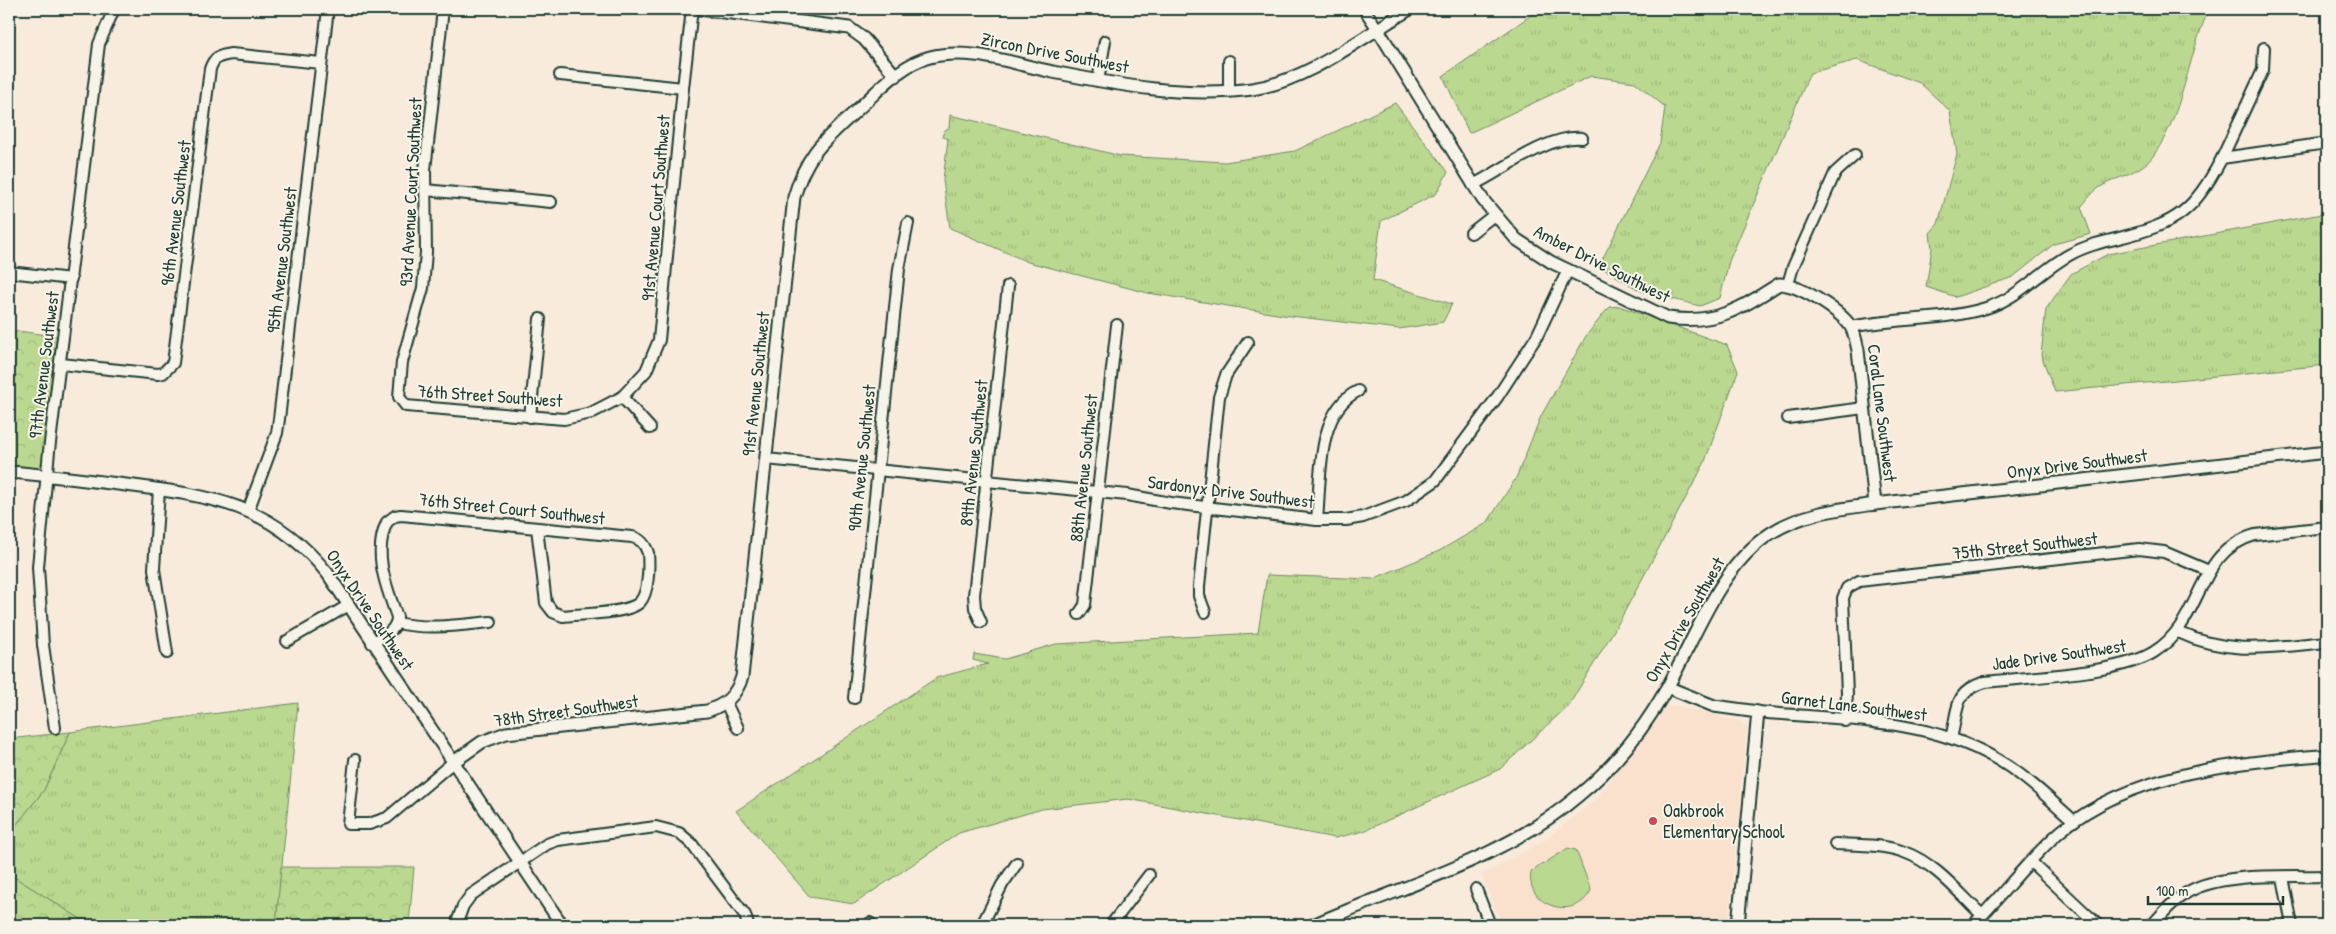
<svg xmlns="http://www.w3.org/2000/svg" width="2336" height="934" viewBox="0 0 2336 934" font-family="'Patrick Hand',sans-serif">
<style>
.built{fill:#fae1ce}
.grass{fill:url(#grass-tufts);stroke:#6d8a62}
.forest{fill:url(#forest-crowns);stroke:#6d8a62}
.pitch{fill:#bbd890;stroke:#6d8a62}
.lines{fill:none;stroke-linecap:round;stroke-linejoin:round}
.minor-casing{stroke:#1f3d34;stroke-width:14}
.tertiary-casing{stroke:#1f3d34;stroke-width:15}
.minor{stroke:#f7f3e8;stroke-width:10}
.tertiary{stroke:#f7f3e8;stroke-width:11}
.poi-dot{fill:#d1495b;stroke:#f7f3e8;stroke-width:2}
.labels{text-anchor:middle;stroke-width:4;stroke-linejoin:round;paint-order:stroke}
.street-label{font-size:18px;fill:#1f3d34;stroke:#f7f3e8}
.poi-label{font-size:18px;fill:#1f3d34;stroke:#f7f3e8;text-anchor:start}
</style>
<defs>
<pattern id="grass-tufts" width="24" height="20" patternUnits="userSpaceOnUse" patternTransform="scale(1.25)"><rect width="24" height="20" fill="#bbd890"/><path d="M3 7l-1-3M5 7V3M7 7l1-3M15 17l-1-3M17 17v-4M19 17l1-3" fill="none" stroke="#a0ba7d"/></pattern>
<pattern id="forest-crowns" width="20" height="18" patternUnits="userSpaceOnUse" patternTransform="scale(1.25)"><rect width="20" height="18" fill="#bbd890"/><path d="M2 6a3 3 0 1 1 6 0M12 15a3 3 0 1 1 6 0" fill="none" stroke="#a0ba7d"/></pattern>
</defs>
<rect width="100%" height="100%" fill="#f8ebdc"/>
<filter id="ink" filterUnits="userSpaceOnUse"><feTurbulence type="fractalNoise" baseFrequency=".02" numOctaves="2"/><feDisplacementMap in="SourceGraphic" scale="10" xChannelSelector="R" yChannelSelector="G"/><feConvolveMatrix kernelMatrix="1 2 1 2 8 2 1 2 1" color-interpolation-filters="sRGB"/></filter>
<g filter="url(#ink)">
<polygon class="built" points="1674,705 1739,721 1747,727 1728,925 1503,925 1481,875 1543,841 1595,800 1666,707"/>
<g class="grass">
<path d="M1540,9H2209C2188,55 2184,112 2154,155C2142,172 2119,176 2102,186C2094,190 2087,200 2081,207L2091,234L2054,244L2013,277L1956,297L1926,287L1932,248L1930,233L1938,224L1957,154L1950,111L1920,83L1857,60L1810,73L1729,261L1720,298L1700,306L1641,291L1599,266L1660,143L1665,107L1635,82L1591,76L1469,133L1443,76Z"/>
<polygon points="1395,103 1448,172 1436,194 1381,221 1373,280 1452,304 1443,322 1399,329 1283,315 1148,293 1028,262 950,228 943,180 948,139 942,136 945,130 949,128 950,115 1121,156 1225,162 1295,151"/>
<polygon points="2327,213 2327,365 2055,392 2041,355 2046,309 2071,274 2108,254"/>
<polygon points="1619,306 1727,345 1738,371 1704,464 1619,622 1569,705 1500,769 1364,831 1335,838 1128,799 1042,809 959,833 854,904 810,897 736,811 936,678 988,664 973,660 974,654 1005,659 1056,644 1258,633 1267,575 1373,579 1439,551 1487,523 1516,478 1541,416 1586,336 1605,312 1610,307"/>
<polygon points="298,703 276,925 90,925 11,875 9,834 44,790 70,732"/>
</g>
<g class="forest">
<polygon points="9,330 57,336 43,460 40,466 32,471 9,468"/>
<polygon points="70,732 44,790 9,834 9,739"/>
<polygon points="9,864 11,875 90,925 9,925"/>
<polygon points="281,867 414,867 409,925 276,925"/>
</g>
<path class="pitch" d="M1568,848L1576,850L1591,890C1577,922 1525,907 1531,872Z"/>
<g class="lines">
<g class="minor-casing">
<g id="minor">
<polyline points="443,9 425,170 426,252 423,288 402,362 399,397 406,406 564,419 591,413 622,397 650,428"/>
<polyline points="1364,9 1377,28"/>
<polyline points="1229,61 1229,91"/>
<polyline points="560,75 683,88"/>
<polyline points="1098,81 1105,41"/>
<polyline points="2222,158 2263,70 2264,48"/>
<path d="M1473,185C1504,170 1547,135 1582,138"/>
<polyline points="425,190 551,202"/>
<polyline points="1471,233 1494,215"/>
<polyline points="9,272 71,279"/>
<polyline points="1788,284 1793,267 1835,173 1855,155"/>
<path d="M1851,327C1895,318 1943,321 1986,308C2019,298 2040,271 2069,255C2085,246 2102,242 2119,238C2178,223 2193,212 2222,158L2327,143"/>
<path d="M61,364L158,374L163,373L173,363L210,69C214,57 219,56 231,54L321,63"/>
<polyline points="622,397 646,371 659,340 683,88 692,9"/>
<polyline points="530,417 540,319"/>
<polyline points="1788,418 1864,408"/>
<polyline points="766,459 1127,495 1171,503 1317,520 1346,520 1363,517 1406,501 1435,481 1498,396 1537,336 1568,270"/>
<polyline points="159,489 154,569 167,653"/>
<polyline points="248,511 277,433 279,419 328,9"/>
<path d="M1317,520C1321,479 1316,411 1358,391"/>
<polyline points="1205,612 1199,596 1199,586 1219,397 1226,375 1248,342"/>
<polyline points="1079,614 1085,605 1117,325"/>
<polyline points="981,622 975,608 974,595 1008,286"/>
<path d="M397,623C429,630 459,625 491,622"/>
<path d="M2178,632C2229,656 2274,647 2327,642"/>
<polyline points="287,641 349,605"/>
<path d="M372,643C383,636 397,631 397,617C387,588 372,554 387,522L395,516L401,515L632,537C641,539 645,544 648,553C649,566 649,592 640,602C629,614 580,614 563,616L553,612L546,603L537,528"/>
<polyline points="854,698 899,269 908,223"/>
<polyline points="726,703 738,728"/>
<path d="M1758,712C1837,720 1923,717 1993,757C2024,774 2048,798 2074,821"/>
<polyline points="1845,721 1847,694 1843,598 1847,588 1859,581 2139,549 2164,552 2209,571"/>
<polyline points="55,728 43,645 38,567 49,451 99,44 114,9"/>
<path d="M1951,738C1959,709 1952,693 1985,682C2027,677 2120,674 2154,652C2205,620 2194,552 2255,535L2327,527"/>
<polyline points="355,760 348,824 369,824 387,818 452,763"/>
<path d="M1835,844C1857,845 1883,844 1904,852C1935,863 1959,893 1982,915"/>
<polyline points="2031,862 2098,925"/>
<polyline points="2283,877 2292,925"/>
<polyline points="1476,889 1490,925"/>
<polyline points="456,925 463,906 471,895 547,844 558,840 656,827 679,833 691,843 745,915 748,925"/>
<polyline points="870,925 870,923"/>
<polyline points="982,925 1002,885 1017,863"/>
<polyline points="1111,925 1149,875"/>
<path d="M1973,925C2003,895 2029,858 2061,831C2129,773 2242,761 2327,755"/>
<path d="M2152,925C2163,913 2174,900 2188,892C2222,872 2287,877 2327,876"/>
</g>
</g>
<g class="tertiary-casing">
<g id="tertiary">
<polyline points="700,9 849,28 864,39 896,76"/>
<path d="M1377,28L1483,200L1516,239L1551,262L1668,318C1716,325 1740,309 1779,284C1798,284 1840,310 1851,327C1855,334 1856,342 1858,350L1875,504"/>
<path d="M9,472C48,475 87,480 126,485C210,496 271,503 328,574L562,925"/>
<polyline points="1667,687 1714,706 1758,712 1738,925"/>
<path d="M452,763L482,742L506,733L707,711C725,705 736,696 742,677L794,197C807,152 825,140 857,110C879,90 901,64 930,57C970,47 1014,64 1053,72C1118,85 1186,98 1252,89C1308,81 1362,37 1410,9"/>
<path d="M1313,925C1403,885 1503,860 1579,795C1616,765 1644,729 1667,688C1697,635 1718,568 1771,533C1802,513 1839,509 1875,504L2327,452"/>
</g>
</g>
<use href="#minor" class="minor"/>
<use href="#tertiary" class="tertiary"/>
</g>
</g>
<circle class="poi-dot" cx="1653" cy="821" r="5"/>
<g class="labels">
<g class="street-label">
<text transform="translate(1055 53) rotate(11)" y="6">Zircon Drive Southwest</text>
<text transform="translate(411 192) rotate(-87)" y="6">93rd Avenue Court Southwest</text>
<text transform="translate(656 208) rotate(-85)" y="6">91st Avenue Court Southwest</text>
<text transform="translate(176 213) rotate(-83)" y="6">96th Avenue Southwest</text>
<text transform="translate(282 260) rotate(-83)" y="6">95th Avenue Southwest</text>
<text transform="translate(1602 264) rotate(27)" y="6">Amber Drive Southwest</text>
<text transform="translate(44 365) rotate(-83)" y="6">97th Avenue Southwest</text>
<text transform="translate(756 384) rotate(-84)" y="6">91st Avenue Southwest</text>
<text transform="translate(490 396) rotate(4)" y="6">76th Street Southwest</text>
<text transform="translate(1882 413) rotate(83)" y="6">Coral Lane Southwest</text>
<text transform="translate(974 453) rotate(-84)" y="6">89th Avenue Southwest</text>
<text transform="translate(862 458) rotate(-84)" y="6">90th Avenue Southwest</text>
<text transform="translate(2077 464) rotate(-7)" y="6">Onyx Drive Southwest</text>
<text transform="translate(1084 468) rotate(-84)" y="6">88th Avenue Southwest</text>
<text transform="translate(1231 492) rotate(7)" y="6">Sardonyx Drive Southwest</text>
<text transform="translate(512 509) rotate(6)" y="6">76th Street Court Southwest</text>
<text transform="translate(2025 546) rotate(-6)" y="6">75th Street Southwest</text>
<text transform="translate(370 610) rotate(56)" y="6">Onyx Drive Southwest</text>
<text transform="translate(1685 620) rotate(-60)" y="6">Onyx Drive Southwest</text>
<text transform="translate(2059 655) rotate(-8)" y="6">Jade Drive Southwest</text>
<text transform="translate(1854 706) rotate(7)" y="6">Garnet Lane Southwest</text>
<text transform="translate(566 711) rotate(-8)" y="6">78th Street Southwest</text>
</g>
<g class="poi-label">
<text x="1663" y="817">Oakbrook<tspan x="1663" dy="21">Elementary School</tspan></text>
</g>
</g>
<rect width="2336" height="934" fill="none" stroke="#f7f3e8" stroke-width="30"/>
<rect x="15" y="15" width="2306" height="904" fill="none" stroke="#1f3d34" stroke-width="2" filter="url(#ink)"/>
<path d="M2148 896v8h135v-8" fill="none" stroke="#1f3d34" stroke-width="2.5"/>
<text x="2156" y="896" font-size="15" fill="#1f3d34" stroke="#f7f3e8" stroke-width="4" paint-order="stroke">100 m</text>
</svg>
